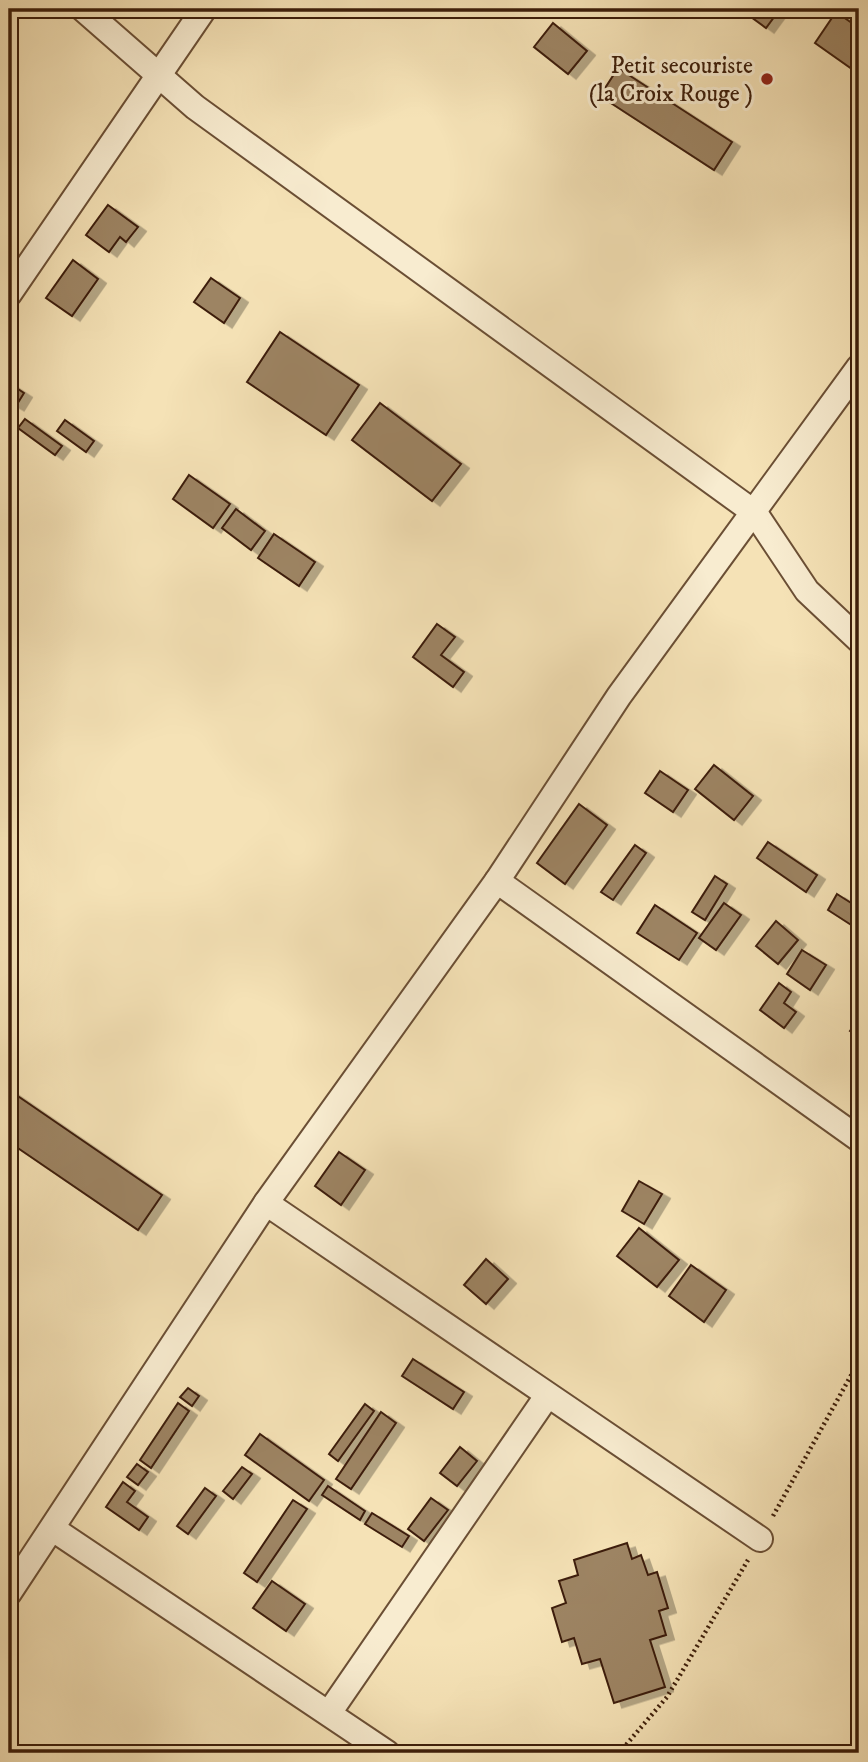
<svg xmlns="http://www.w3.org/2000/svg" width="868" height="1762" viewBox="0 0 868 1762" font-family="'IM FELL DW Pica',serif">
<style>
.building{fill:#9d8463;stroke:#3d1e0a;stroke-width:2;filter:url(#shadow)}
.lines{fill:none;stroke-linecap:round;stroke-linejoin:round}
.minor-casing{stroke:#6b4f35;stroke-width:28}
.path{stroke:#3d1e0a;stroke-width:4.5;stroke-dasharray:2 3.5;stroke-linecap:butt}
.minor{stroke:#f8ecd0;stroke-width:24}
.poi-dot{fill:#8f2418;stroke:#f8ecd0;stroke-width:2.5}
.labels{text-anchor:middle;stroke-width:6;stroke-linejoin:round;paint-order:stroke}
.poi-label{font-size:24px;fill:#3d1e0a;stroke:#f8ecd0;text-anchor:end}
</style>
<defs>
<filter id="shadow"><feDropShadow dx="8" dy="4.5" stdDeviation="0" flood-color="#0004"/></filter>
</defs>
<rect width="100%" height="100%" fill="#f5e2b6"/>
<filter id="stains"><feTurbulence type="fractalNoise" baseFrequency=".00286" numOctaves="4"/><feColorMatrix values="0 0 0 0 .2 0 0 0 0 .09 0 0 0 0 .02 0 0 0 .5 -.17"/></filter>
<radialGradient id="worn" r=".72"><stop offset=".6" stop-color="#630" stop-opacity="0"/><stop offset="1" stop-color="#630" stop-opacity=".3"/></radialGradient>
<g class="building">
<polygon points="740,9 780,9 766,28"/>
<polygon points="836,12 859,28 859,74 815,43"/>
<polygon points="553,23 587,51 568,74 534,47"/>
<polygon points="618,68 732,142 714,170 600,96"/>
<polygon points="108,205 138,227 126,242 120,237 109,252 86,235"/>
<polygon points="73,260 98,279 72,316 46,298"/>
<polygon points="211,278 240,298 224,323 194,302"/>
<polygon points="280,332 359,385 326,435 247,382"/>
<polygon points="9,383 24,393 16,406 9,402"/>
<polygon points="380,403 461,464 432,501 352,440"/>
<polygon points="25,419 62,446 55,455 18,428"/>
<polygon points="65,420 94,441 86,452 57,431"/>
<polygon points="189,475 230,504 213,528 173,499"/>
<polygon points="236,509 265,531 251,550 222,528"/>
<polygon points="274,534 315,562 299,586 258,558"/>
<polygon points="437,624 455,637 441,655 464,672 453,687 413,657"/>
<polygon points="714,765 753,796 734,820 695,789"/>
<polygon points="660,771 688,790 673,812 645,793"/>
<polygon points="579,804 607,825 565,884 537,863"/>
<polygon points="768,842 817,875 806,892 757,858"/>
<polygon points="635,845 646,853 613,900 601,892"/>
<polygon points="715,876 727,884 705,920 692,912"/>
<polygon points="837,894 859,908 859,930 828,910"/>
<polygon points="724,903 741,915 716,950 699,938"/>
<polygon points="655,905 697,933 679,960 637,933"/>
<polygon points="776,921 798,940 778,964 756,946"/>
<polygon points="802,950 826,965 810,990 787,974"/>
<polygon points="779,983 791,992 784,1003 796,1012 784,1028 760,1010"/>
<polygon points="859,1018 859,1037 850,1031"/>
<polygon points="9,1090 162,1195 138,1230 9,1142"/>
<polygon points="339,1152 365,1170 341,1205 315,1186"/>
<polygon points="639,1181 662,1194 644,1224 622,1211"/>
<polygon points="639,1228 679,1260 657,1287 617,1256"/>
<polygon points="486,1259 508,1279 486,1304 464,1285"/>
<polygon points="691,1265 726,1290 704,1322 669,1296"/>
<polygon points="413,1359 464,1392 453,1409 402,1376"/>
<polygon points="188,1388 199,1396 192,1406 180,1397"/>
<polygon points="178,1403 189,1411 151,1468 140,1460"/>
<polygon points="365,1404 374,1411 338,1461 329,1454"/>
<polygon points="381,1412 396,1423 351,1489 336,1479"/>
<polygon points="260,1434 324,1480 309,1501 245,1455"/>
<polygon points="460,1447 477,1461 457,1486 440,1473"/>
<polygon points="137,1464 148,1472 138,1485 127,1477"/>
<polygon points="242,1467 252,1474 233,1499 223,1491"/>
<polygon points="123,1482 135,1491 127,1502 148,1517 139,1530 106,1507"/>
<polygon points="328,1486 365,1511 360,1520 322,1495"/>
<polygon points="205,1488 216,1496 188,1534 177,1526"/>
<polygon points="431,1498 448,1510 424,1541 408,1529"/>
<polygon points="293,1500 307,1509 257,1582 244,1573"/>
<polygon points="372,1513 409,1536 402,1547 365,1524"/>
<polygon points="627,1543 632,1559 641,1555 648,1575 657,1572 668,1608 659,1611 666,1635 650,1640 665,1687 614,1703 600,1659 582,1664 574,1638 562,1642 552,1608 566,1603 559,1581 578,1575 574,1560"/>
<polygon points="272,1581 305,1604 286,1631 253,1608"/>
</g>
<g class="lines">
<g class="minor-casing">
<g id="minor">
<polyline points="83,9 195,107 755,513 807,591 859,640"/>
<polyline points="9,294 204,9"/>
<polyline points="497,881 859,1139"/>
<polyline points="266,1203 760,1539"/>
<polyline points="53,1529 387,1753"/>
<polyline points="9,1593 266,1203 497,881 619,696 859,367"/>
<polyline points="329,1713 547,1396"/>
</g>
</g>
<g class="path">
<polyline points="773,1516 859,1361"/>
<polyline points="619,1753 667,1697 748,1560"/>
</g>
<use href="#minor" class="minor"/>
</g>
<circle class="poi-dot" cx="767" cy="79" r="7"/>
<g class="labels">
<g class="poi-label">
<text x="753" y="73">Petit secouriste<tspan x="753" dy="28">(la Croix Rouge )</tspan></text>
</g>
</g>
<rect width="868" height="1762" fill="none" stroke="#f5e2b6" stroke-width="35"/>
<rect x="10" y="10" width="847" height="1741" fill="none" stroke="#3d1e0a" stroke-width="3.5"/>
<rect x="18" y="18" width="833" height="1727" fill="none" stroke="#3d1e0a" stroke-width="2"/>
<rect width="100%" height="100%" filter="url(#stains)"/>
<rect width="100%" height="100%" fill="url(#worn)"/>
</svg>
